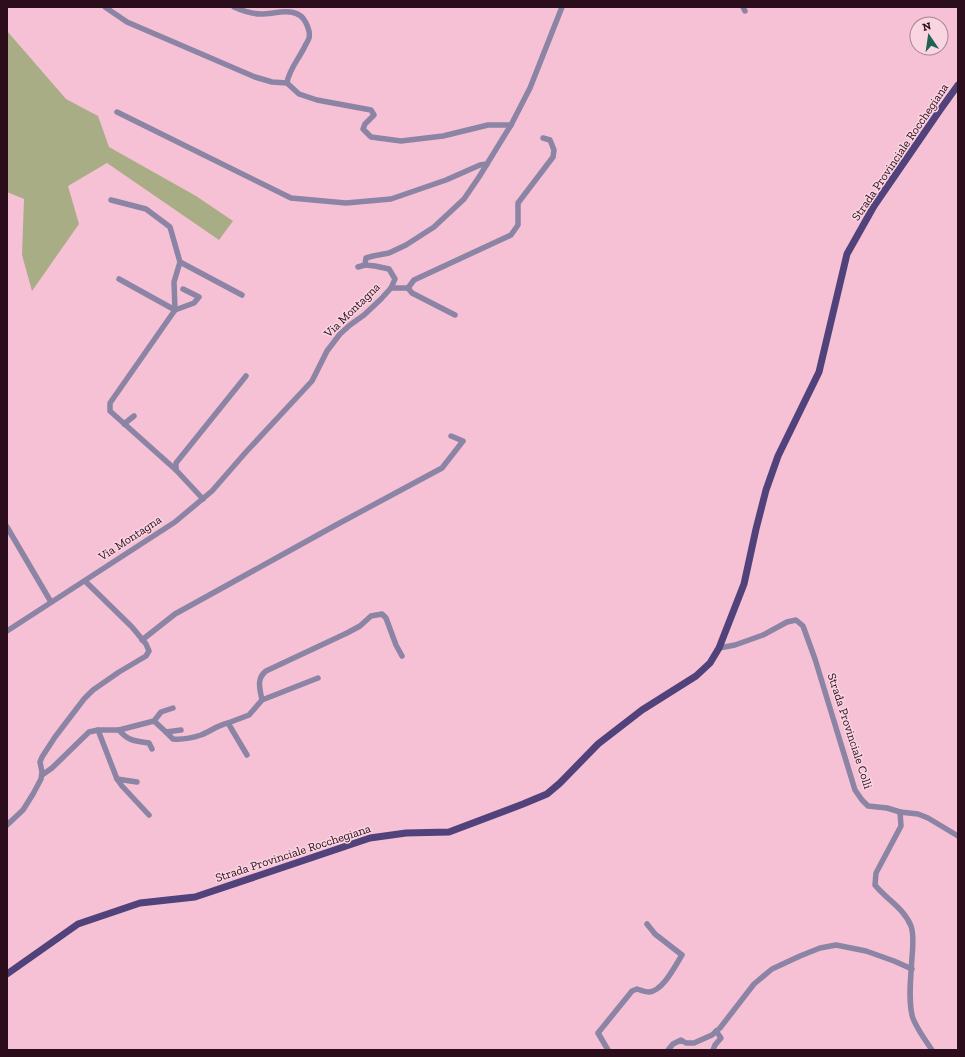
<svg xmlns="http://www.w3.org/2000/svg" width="965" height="1057" viewBox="0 0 965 1057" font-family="'Zilla Slab',serif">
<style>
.green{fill:#a8ad86}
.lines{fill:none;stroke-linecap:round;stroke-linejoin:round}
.minor{stroke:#8b84a5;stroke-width:5.5}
.major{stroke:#51427b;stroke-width:7}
.labels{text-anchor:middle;stroke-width:3;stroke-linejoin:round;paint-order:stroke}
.street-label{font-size:12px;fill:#2c0d1b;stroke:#f9d4e1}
</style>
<rect width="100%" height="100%" fill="#f7c1d5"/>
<polygon class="green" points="7,31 66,99 98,116 109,147 196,196 233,221 219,240 107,163 68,186 79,224 32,291 22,255 24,199 7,192"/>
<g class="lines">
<g class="minor">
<polyline points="105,7 127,22 255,77 272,82 287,83"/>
<path d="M234,7C243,11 251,14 261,14C276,14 298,5 306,23C308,27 310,34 309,38C308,41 306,44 305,46C299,59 289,69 287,83L299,94L317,100L371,110L374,115L365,124L363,129L371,137L401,141L443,136L488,125H511"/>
<polyline points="743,7 745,11"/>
<polyline points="117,112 291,198 346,203 391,199 446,180 480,165 487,164"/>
<polyline points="111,200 146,209 170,227 180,262"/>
<polyline points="358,267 365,265"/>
<polyline points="119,279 175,310 110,403 110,411 176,470"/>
<polyline points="391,288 408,288 414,280 511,235 518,225 518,203 553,157 554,150 550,140 543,138"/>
<polyline points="408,288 412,293 455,315"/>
<polyline points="183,289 199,297 194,303 175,310 174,282 180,262 242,295"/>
<polyline points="124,424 134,416"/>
<polyline points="203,499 176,470 176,463 246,376"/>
<polyline points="7,527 51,602"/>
<polyline points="7,631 175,522 212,491 246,452 312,381 327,351 340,334 350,325 364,315 381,299 391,288 395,279 389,269 375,266 365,265 366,258 373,256 389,253 406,245 434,227 464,199 479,177 511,125 530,88 562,7"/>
<polyline points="142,640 175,614 289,551 336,525 442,468 463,441 451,436"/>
<path d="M719,648L735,645L763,635L787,622L796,620L803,626L815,659L855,790L862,800L868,806L887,808L900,812L901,826L876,873L875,885C886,899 904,908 911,926C914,935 913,947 912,957C911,976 908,997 912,1015C914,1025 926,1041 932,1050"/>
<polyline points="262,700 318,678"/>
<polyline points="154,721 166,732 181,730"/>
<path d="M228,723L249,715L262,700C260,689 256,679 266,671L347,633L360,626L371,616L382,614L386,618L396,645L402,656"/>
<polyline points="98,730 117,779 137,782"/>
<path d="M119,730C128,741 135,741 149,743L152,749"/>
<path d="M166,732L173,739C183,740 192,738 201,735C211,731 218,725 228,723L247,755"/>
<polyline points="42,775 52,768 89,732 98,730 119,730 154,721 161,712 173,708"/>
<polyline points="117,779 122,786 149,815"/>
<polyline points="900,812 918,814 928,818 958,836"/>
<polyline points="7,825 23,810 33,794 41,779 42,772 40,762 42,757 55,737 84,699 93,690 119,672 146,656 149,651 146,644 132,627 85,581"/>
<path d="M608,1050L598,1033L632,991L637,989C640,990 645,992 649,992C663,991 675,966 682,955L655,934L647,924"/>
<polyline points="668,1050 673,1044 681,1040 686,1043 694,1043 712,1035 720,1028 754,984 772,969 800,956 820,948 836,945 866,951 894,961 912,969"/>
<polyline points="713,1050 715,1045 721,1038 716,1031"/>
</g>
<polyline class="major" points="7,974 78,924 140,903 195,897 370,838 406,833 449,832 523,804 547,794 560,783 598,744 642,710 696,676 710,663 719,648 744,584 756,529 766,490 778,456 819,372 847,254 874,206 940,110 958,85"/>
</g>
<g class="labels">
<g class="street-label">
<text transform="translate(900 152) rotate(-56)" y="4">Strada Provinciale Rocchegiana</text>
<text transform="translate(352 310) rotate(-44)" y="4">Via Montagna</text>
<text transform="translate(130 538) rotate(-33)" y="4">Via Montagna</text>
<text transform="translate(850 731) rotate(72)" y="4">Strada Provinciale Colli</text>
<text transform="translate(293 853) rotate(-18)" y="4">Strada Provinciale Rocchegiana</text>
</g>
</g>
<rect width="965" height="1057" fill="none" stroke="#2c0d1b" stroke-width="16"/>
<g transform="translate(929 36) rotate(347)"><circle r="19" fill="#f9d4e1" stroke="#a78492"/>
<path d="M0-3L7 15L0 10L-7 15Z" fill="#1f6253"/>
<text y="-6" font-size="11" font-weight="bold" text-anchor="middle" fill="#2c0d1b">N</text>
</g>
</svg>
